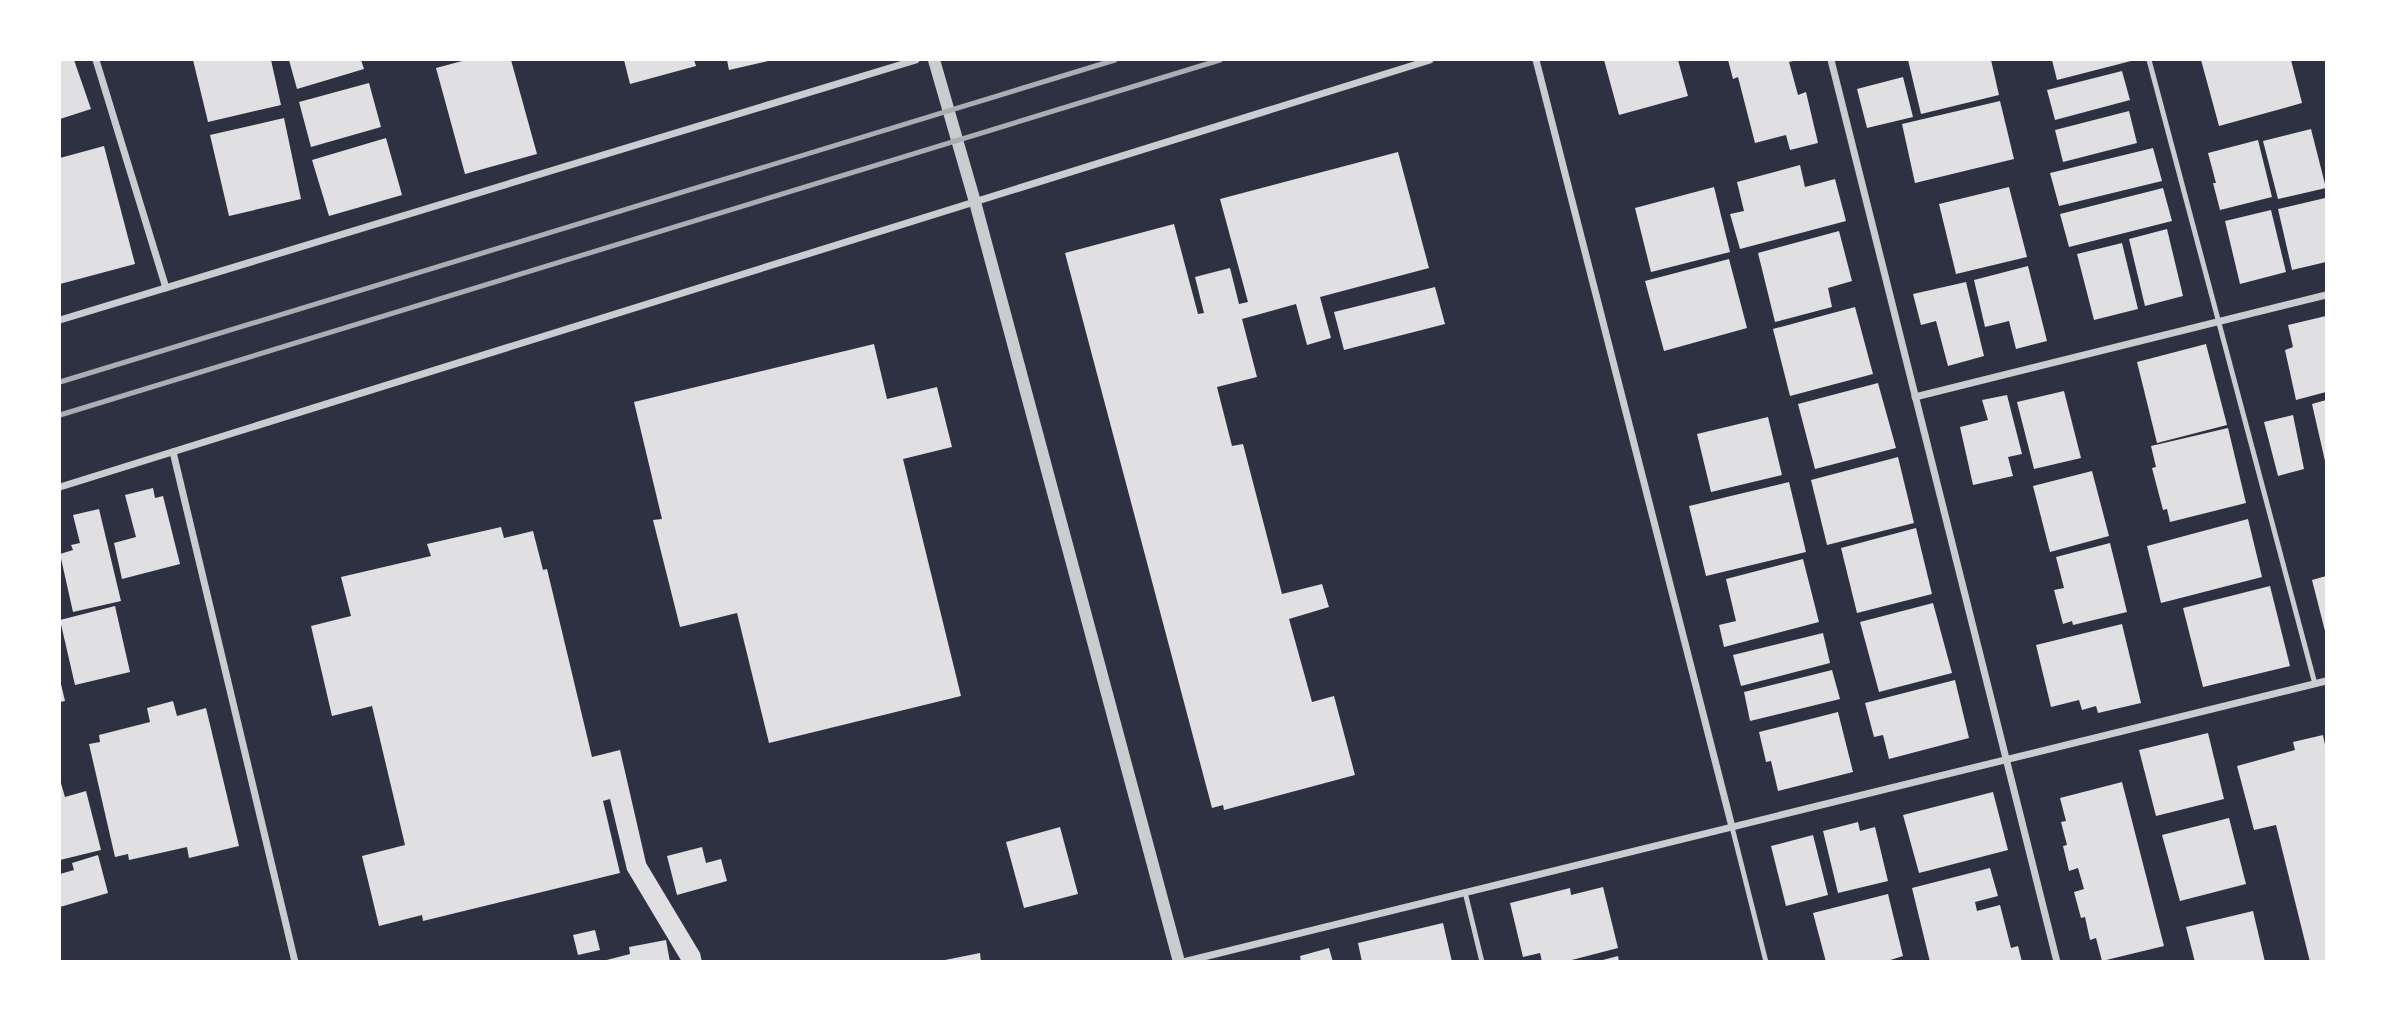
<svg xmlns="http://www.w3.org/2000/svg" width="2386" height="1021" viewBox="0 0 2386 1021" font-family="Poppins,sans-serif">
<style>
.building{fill:#e0e0e3}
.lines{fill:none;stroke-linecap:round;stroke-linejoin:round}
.service{stroke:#caccd0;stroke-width:5}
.minor{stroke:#caccd0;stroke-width:7}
.tertiary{stroke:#caccd0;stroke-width:12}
.rail{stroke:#abadb3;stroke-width:5}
</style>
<rect width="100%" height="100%" fill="#2d3142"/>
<g class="building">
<polygon points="60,60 74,60 91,109 60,119"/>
<polygon points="193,60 271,60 281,105 208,122"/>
<polygon points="289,60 361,60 364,69 297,89"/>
<polygon points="466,60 511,60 537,154 465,174 436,68"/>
<polygon points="624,60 694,60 696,66 630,84"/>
<polygon points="727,60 768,60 768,61 729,70"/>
<polygon points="1604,60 1678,60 1688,96 1619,115"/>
<polygon points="1728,60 1798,60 1789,62 1798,95 1806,92 1818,143 1790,150 1786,135 1755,143 1738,77 1733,79"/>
<polygon points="1908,60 1991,60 1999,95 1921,114"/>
<polygon points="2052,60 2135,60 2057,80"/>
<polygon points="2201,60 2291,60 2302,103 2219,126"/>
<polygon points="2122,71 2130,100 2055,120 2047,90"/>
<polygon points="1903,77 1913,117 1867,128 1857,89"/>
<polygon points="369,83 381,127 311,147 299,102"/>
<polygon points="2000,101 2014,159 1915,183 1902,124"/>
<polygon points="2129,111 2137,143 2063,162 2055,130"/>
<polygon points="284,118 301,199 229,216 210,135"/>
<polygon points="2311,129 2326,188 2278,199 2263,141"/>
<polygon points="386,138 402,195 329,216 312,160"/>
<polygon points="2258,140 2272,197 2220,210 2213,183 2216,183 2208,153"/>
<polygon points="104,146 135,264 60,284 60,158"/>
<polygon points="2153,148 2162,181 2059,206 2050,173"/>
<polygon points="1398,152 1429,268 1320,297 1331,338 1307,345 1296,304 1242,319 1257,377 1217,387 1232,446 1243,444 1282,594 1322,584 1329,607 1289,619 1312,702 1334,696 1355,775 1224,810 1223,805 1212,808 1065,253 1174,224 1198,314 1204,313 1195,277 1230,268 1239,304 1248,302 1220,199"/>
<polygon points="1800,165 1805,187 1835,179 1846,221 1740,249 1730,214 1744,211 1737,182"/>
<polygon points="1714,187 1730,252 1651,272 1635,208"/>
<polygon points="2009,187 2027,257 1956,274 1939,204"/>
<polygon points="2163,188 2172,221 2069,247 2060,214"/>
<polygon points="2325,198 2326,262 2292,270 2278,209"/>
<polygon points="2271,210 2286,272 2240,284 2225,221"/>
<polygon points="2167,229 2183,296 2145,306 2129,239"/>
<polygon points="1839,231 1852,281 1828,288 1832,307 1775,322 1758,253"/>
<polygon points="2122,243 2138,309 2094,320 2077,254"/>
<polygon points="1729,259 1747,328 1664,351 1645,281"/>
<polygon points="2028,266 2047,341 2016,349 2009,321 1985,327 1974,280"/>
<polygon points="1966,282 1984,356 1948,366 1936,321 1921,325 1913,294"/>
<polygon points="1435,287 1445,324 1344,350 1334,312"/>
<polygon points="1855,307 1873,374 1790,396 1773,329"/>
<polygon points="2326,316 2326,392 2296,400 2285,350 2293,347 2288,325"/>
<polygon points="874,344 887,399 937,387 952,447 903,459 961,696 769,743 737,613 680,627 653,520 662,519 634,402"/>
<polygon points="2206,344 2227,425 2157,443 2137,362"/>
<polygon points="1878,383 1896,448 1815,469 1798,404"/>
<polygon points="2064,391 2081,458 2034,469 2017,402"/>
<polygon points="2007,395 2022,454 2008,457 2013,476 1973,485 1960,427 1988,420 1982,400"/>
<polygon points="2326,400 2326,461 2325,461 2312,404"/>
<polygon points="2293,415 2304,469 2278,476 2264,422"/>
<polygon points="1768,417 1782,475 1711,492 1697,434"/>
<polygon points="2228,428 2246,503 2170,522 2167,509 2163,510 2152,468 2156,467 2151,446"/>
<polygon points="1898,457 1914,523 1827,545 1811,480"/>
<polygon points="2092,471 2109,536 2050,552 2033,486"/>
<polygon points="1789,482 1806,552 1706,576 1689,506"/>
<polygon points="153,488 155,498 163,496 180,564 122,579 114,543 136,537 125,495"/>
<polygon points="99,509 121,601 73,612 60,554 73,550 71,545 80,543 73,515"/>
<polygon points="2248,519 2262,577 2161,603 2147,546"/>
<polygon points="501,527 504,538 533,531 543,570 547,569 592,757 620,750 646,863 700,953 702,962 682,962 627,870 610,799 603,801 620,873 423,921 422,915 379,926 362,856 405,845 372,706 332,716 311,626 351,616 341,577 431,556 427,544"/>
<polygon points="1916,528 1932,594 1857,613 1841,548"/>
<polygon points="2110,543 2127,612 2073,625 2072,621 2063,624 2054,590 2064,588 2056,557"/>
<polygon points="1803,559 1819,622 1724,647 1719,625 1736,621 1726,579"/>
<polygon points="2326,576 2326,635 2312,580"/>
<polygon points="2270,586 2290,666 2203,687 2183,608"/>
<polygon points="1933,603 1952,673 1879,692 1860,622"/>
<polygon points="115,606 130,672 75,685 60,620"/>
<polygon points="2122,624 2141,703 2098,713 2096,706 2082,710 2079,700 2051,707 2036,645"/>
<polygon points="1823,633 1830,663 1741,686 1733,655"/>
<polygon points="1832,670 1840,699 1750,721 1744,692"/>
<polygon points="60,680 65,701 60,702"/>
<polygon points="1955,680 1969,738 1889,759 1883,735 1874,737 1865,703"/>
<polygon points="173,701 177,716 206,708 239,846 189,858 187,847 129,860 128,854 115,857 89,744 100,742 99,735 150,722 147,708"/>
<polygon points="1838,712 1853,772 1778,791 1771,761 1766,762 1759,732"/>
<polygon points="2208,733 2224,799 2156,816 2139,750"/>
<polygon points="2323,735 2326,750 2326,962 2310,962 2276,825 2254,830 2237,766 2295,750 2293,742"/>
<polygon points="60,780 65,797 86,791 101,850 60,860"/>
<polygon points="2122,782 2164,946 2102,961 2096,938 2090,940 2085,917 2081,918 2074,892 2084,889 2078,868 2069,871 2063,846 2067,845 2061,822 2066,821 2060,798"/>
<polygon points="1993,792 2008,850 1919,873 1903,815"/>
<polygon points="2229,818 2246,884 2180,901 2162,835"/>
<polygon points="1858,822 1860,831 1875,827 1888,881 1838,893 1823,831"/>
<polygon points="1060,827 1078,894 1024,908 1006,842"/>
<polygon points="1813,835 1828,895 1786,906 1771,846"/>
<polygon points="702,847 706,863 721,859 727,881 677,895 667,856"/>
<polygon points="98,855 108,893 60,907 60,874 74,870 72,863"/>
<polygon points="1990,868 1998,896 1975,902 1977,911 2000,905 2011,948 2018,946 2022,962 1930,962 1912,888"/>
<polygon points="1603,887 1618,948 1564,962 1542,962 1540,953 1523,957 1510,903 1570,888 1571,895"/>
<polygon points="1888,894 1903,956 1884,962 1826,962 1813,913"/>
<polygon points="2253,911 2265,962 2195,962 2186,927"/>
<polygon points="1443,923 1452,962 1362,962 1358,943"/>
<polygon points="595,930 600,950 578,955 573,935"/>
<polygon points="666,940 670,962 599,962 630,954 629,947"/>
<polygon points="1329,948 1333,962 1301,962 1300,956"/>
<polygon points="980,953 981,962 945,962 945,960"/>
<polygon points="1618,956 1619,962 1599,962 1599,961"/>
</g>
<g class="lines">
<g class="service">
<polyline points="2149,60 2315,684"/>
<polyline points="1732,827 1766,962"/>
<polyline points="1465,892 1482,962"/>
</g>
<g class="minor">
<polyline points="96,60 166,288"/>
<polyline points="1536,60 1732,827"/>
<polyline points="1831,60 2057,962"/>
<polyline points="60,320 916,60"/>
<polyline points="1915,397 2326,295"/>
<polyline points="173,452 295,962"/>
<polyline points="60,487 1430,60"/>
<polyline points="1183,962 2326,681"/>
</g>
<polyline class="tertiary" points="934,60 975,202 1179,962"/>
<g class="rail">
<polyline points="60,382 1115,60"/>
<polyline points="60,415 1220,60"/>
</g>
</g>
<rect width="2386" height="1021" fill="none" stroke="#ffffff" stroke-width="122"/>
</svg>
